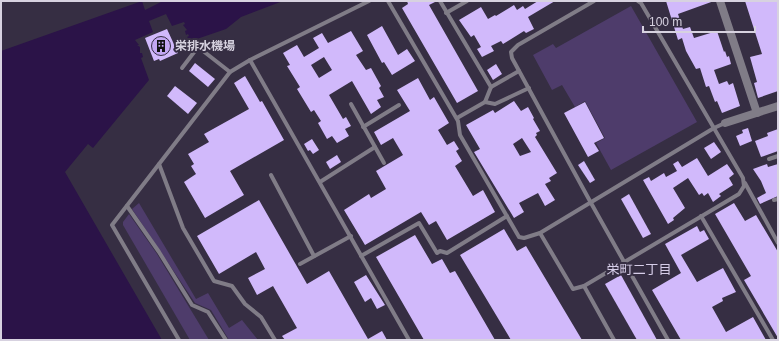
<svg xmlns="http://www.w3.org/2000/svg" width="779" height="341" viewBox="0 0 779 341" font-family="Helvetica,'Noto Sans JP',sans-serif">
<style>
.green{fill:#4e3c6b}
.water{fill:#2b1348}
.building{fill:#d1b9fb;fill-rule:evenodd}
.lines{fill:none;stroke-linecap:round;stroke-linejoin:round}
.service{stroke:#807c87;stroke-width:4}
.tertiary{stroke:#807c87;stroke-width:8}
.labels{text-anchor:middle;stroke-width:4;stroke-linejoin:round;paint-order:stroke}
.poi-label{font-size:12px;font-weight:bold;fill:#d7d2e0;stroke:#362e43;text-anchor:start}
.neighbourhood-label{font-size:13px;fill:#d6cde8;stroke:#362e43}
</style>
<rect width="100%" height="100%" fill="#362e43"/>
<g class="green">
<polygon points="631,6 697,122 611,170 596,143 605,138 585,101 575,107 562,85 552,90 533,55 553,44 556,48"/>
<polygon points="139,203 196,299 208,293 229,328 242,320 258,340 229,340 211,310 195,303 132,209"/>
<polygon points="129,214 157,254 209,340 190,340 123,225 123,222"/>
</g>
<polygon class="water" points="142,1 145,10 163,1 283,1 241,17 226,29 191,41 187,37 189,36 188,34 186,35 185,31 187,30 183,25 185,24 184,22 172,26 166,14 149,21 153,32 135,40 139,45 137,45 140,47 140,53 142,53 143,57 141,58 149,80 93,148 88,144 65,172 162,340 1,340 1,51"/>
<g class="building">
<polygon points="407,1 437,1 429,5 478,91 457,103 402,8 408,4"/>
<polygon points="538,1 555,1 528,17 534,29 526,33 524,31 503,44 501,41 491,46 494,51 482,57 477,49 481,47 474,35 471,37 459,20 481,7 488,19 495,15 496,16 514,5 517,10 523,6 525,9"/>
<polygon points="666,1 714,1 678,14 683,29 690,27 694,38 717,31 724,52 725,51 727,57 729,56 731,64 714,70 719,84 727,81 729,85 733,83 740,106 722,113 717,101 715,102 709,86 706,87 700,68 696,69 686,51 682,38 678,40"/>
<polygon points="745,1 778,1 778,91 758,98 754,83 757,82 750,57 762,54"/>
<polygon points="382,26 398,55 407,49 415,61 392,75 384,62 382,63 367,35"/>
<polygon points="167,29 178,53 160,61 159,59 154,61 145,38"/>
<path d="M351,31L363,51L356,55L366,70L371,68L381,86L379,88L384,97L377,100L381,107L371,114L352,81L329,95L343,119L346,117L351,126L345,129L349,136L337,143L332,136L327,139L318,123L321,121L314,110L311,112L297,89L300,87L287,66L290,65L283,53L297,45L304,57L319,48L313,38L322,33L328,43ZM324,57L332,70L319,78L311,65Z"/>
<polygon points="195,63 215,79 208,87 189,71"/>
<polygon points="496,64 502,74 493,80 487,70"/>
<polygon points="245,76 260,102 262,101 284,140 230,171 244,195 205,218 184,182 196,174 191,166 194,164 188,154 209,142 204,134 249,109 234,83"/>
<polygon points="418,78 430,100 434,97 449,123 438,130 447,145 454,141 459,149 456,151 462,161 455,166 473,196 483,190 495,212 447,240 436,221 429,225 421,212 365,245 344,210 369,194 371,198 386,189 376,171 403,155 393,138 381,145 374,132 410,111 397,90"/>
<polygon points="175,86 197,103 188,114 167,96"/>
<path d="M514,101L521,111L528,107L534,118L533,119L540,131L536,133L537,135L535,137L557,173L549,178L551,181L545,184L555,200L545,206L538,193L519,203L524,212L514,218L474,152L480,149L466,125L493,110L495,113ZM522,138L531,152L520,156L513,144Z"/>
<polygon points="585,102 604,138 594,143 599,151 588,157 564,113"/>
<polygon points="748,128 752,141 740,146 736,136 743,133 742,130"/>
<polygon points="778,129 778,151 761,157 755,141 768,136 767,133"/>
<polygon points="312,139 319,150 313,154 310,150 308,151 304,144"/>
<polygon points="714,142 721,152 711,159 704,148"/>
<polygon points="337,155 341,162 330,169 326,162"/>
<polygon points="697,158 708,176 727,164 734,174 729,178 733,185 719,194 721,196 713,202 708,193 704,196 702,193 699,195 688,178 673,188 685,208 673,218 674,220 668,224 643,180 649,177 651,181 664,173 666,177 677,171 673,164 678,161 682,167"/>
<polygon points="584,161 595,180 590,183 578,165"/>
<polygon points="767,164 768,167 778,164 778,196 760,204 757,198 766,193 761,181 753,169"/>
<polygon points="629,194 651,234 643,238 621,199"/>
<polygon points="259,200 307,284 329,271 368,339 382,331 387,340 285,340 282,336 297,328 273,286 257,295 248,278 265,269 256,252 219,274 197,236"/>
<polygon points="734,203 745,221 756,215 778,252 778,338 744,280 751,276 715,214"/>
<polygon points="697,226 700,232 704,230 709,239 681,255 697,282 723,268 736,292 722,298 723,301 712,307 726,332 753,317 766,340 681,340 652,290 681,273 665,244"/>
<polygon points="504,229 517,251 526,246 582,340 511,340 460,255"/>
<polygon points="415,235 432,264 442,259 450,273 455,271 495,340 424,340 376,257"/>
<polygon points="366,275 385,305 377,309 371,298 365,302 354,282"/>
<polygon points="621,275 657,340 637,340 605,284"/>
</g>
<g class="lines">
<g class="service">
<polyline points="388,1 458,121 460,135 519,237 524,238 540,233 714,128 725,123"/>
<polyline points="440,1 491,87"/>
<polyline points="594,1 518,45 511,52 512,58 591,203 668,340"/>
<polyline points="446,13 467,1"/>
<polyline points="250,60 409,340"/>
<polyline points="182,68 198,47 230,72"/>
<polyline points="485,102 491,87 519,71"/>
<polyline points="351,104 384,163"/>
<polyline points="457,118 485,102 495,104 529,88"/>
<polyline points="363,127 399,105"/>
<polyline points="769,159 778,156"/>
<polyline points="159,164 183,228 214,281 232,286 245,304 261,317 275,340"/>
<polyline points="271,175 314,256"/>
<polyline points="320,182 375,147"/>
<polyline points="745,183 778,243"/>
<polyline points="774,200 778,199"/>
<polyline points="127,206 159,252 192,305 208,312 226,340"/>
<polyline points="701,216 773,340"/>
<polyline points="540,233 573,289 584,286 739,194 744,186 743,178 641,3 638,1"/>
<polyline points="361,256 419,223 437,253 440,251 447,253 507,216"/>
<polyline points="300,264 351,236"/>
<polyline points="584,286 614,340"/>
<polyline points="179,340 112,225 230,72 250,60 369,1"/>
</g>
<g class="tertiary">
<polyline points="720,1 757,113"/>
<polyline points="725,123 778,106"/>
</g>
</g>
<defs>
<g id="building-disc" transform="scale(1)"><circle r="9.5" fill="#c3a7f2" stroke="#362e43"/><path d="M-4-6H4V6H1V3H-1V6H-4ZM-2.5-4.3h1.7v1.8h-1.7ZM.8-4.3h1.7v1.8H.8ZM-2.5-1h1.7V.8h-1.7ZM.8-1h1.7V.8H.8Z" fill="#111"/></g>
</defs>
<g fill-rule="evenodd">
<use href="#building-disc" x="161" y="46"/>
</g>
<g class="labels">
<g class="poi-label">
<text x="175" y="50">栄排水機場</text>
</g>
<g class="neighbourhood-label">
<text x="639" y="274">栄町二丁目</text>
</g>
</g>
<rect width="779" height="341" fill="none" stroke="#d7d2e0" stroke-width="4"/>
<path d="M643 26v6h112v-6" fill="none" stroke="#d7d2e0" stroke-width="2"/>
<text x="649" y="26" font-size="12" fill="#d7d2e0" stroke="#362e43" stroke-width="3" paint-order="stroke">100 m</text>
</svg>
